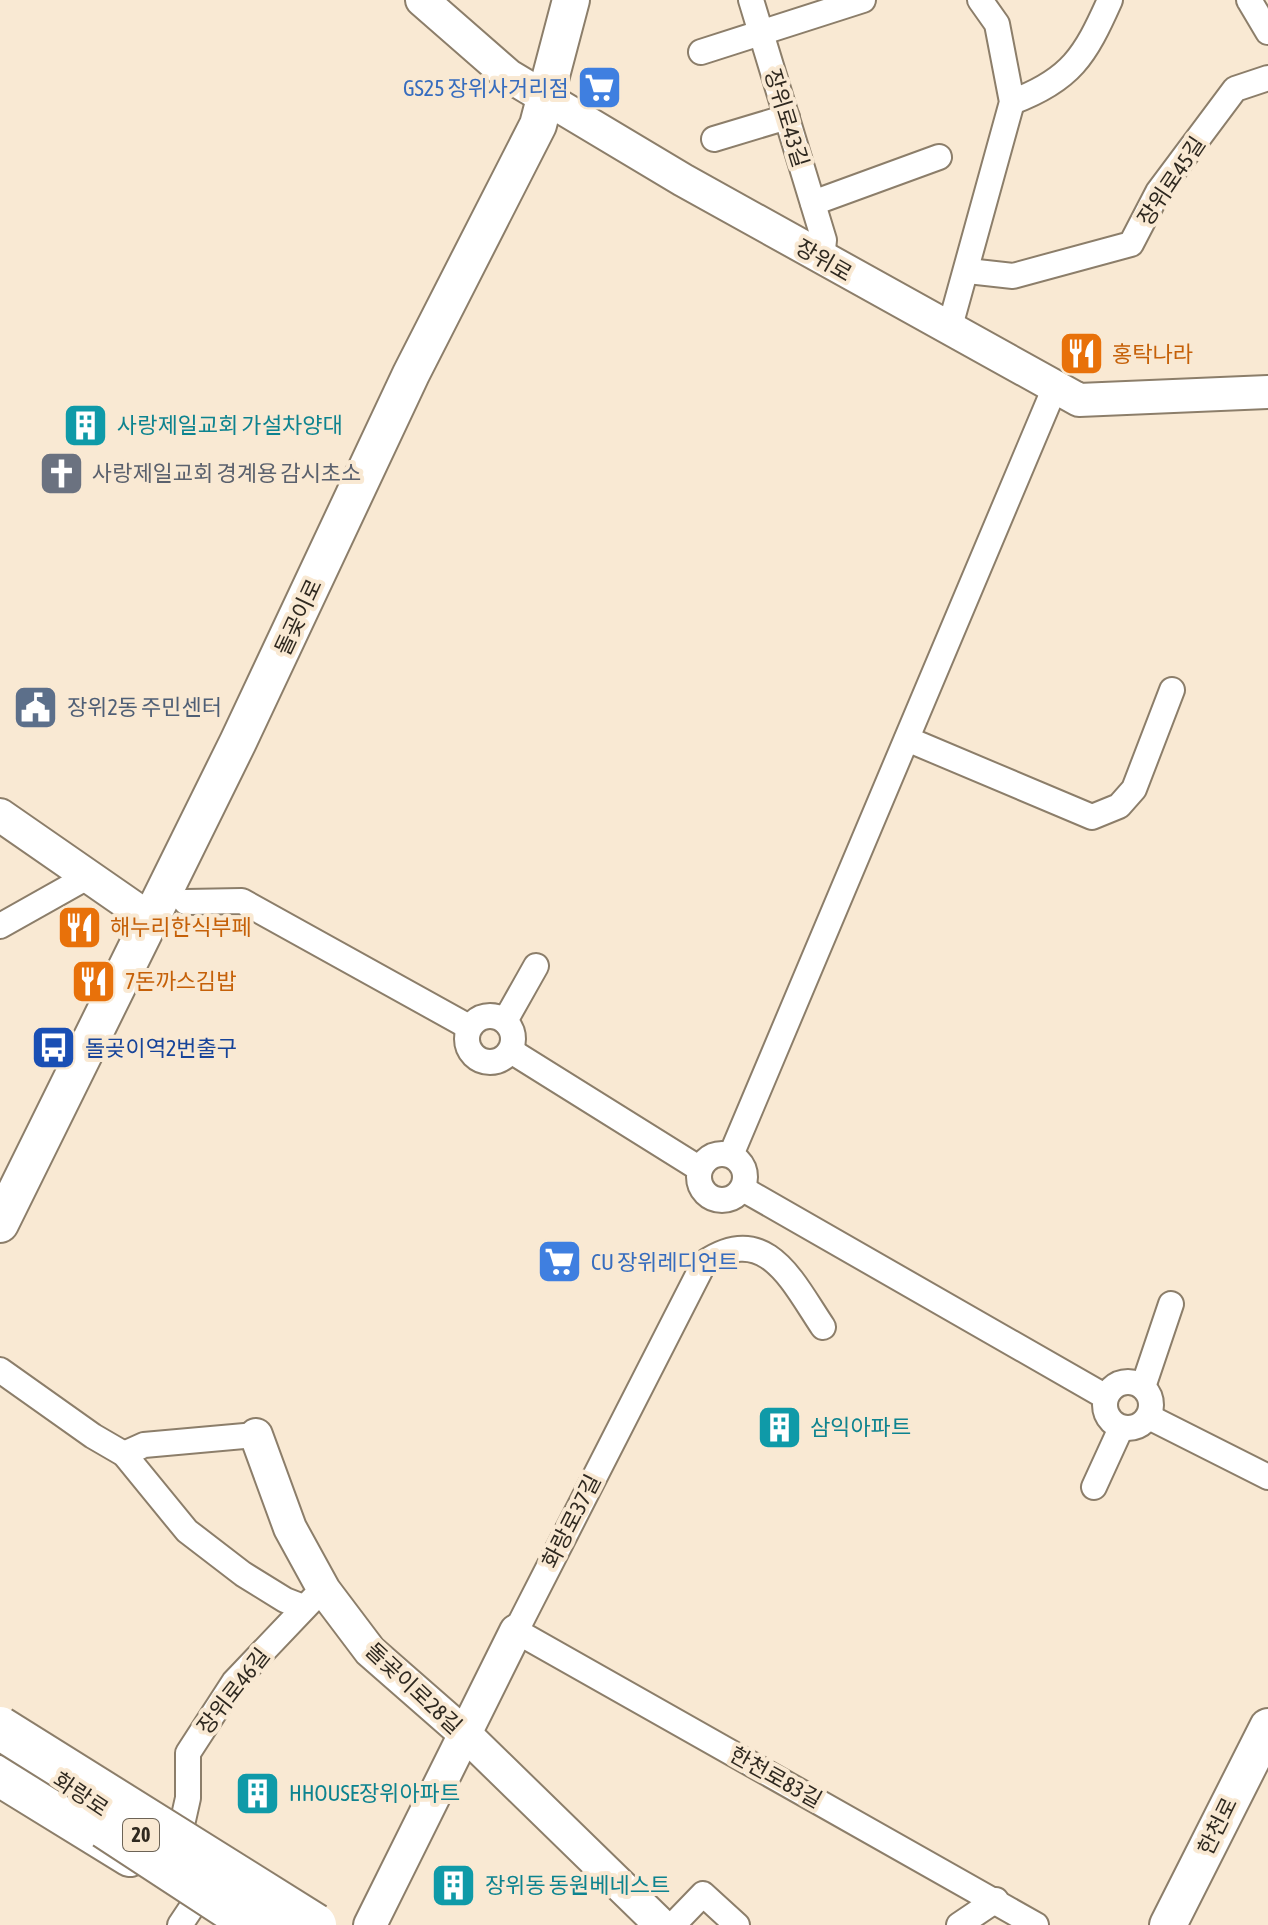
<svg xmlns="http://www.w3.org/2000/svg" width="1268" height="1925" font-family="'Asap Condensed','Noto Sans KR',sans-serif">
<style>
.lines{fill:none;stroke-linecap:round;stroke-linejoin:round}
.minor-casing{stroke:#8c7e6a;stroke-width:28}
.tertiary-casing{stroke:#8c7e6a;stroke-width:36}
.secondary-casing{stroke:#8c7e6a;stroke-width:40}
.primary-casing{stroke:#8c7e6a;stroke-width:44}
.minor{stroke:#fff;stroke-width:24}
.tertiary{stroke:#fff;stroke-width:32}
.secondary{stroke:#fff;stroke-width:36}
.primary{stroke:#fff;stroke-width:40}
.trunk-bridge-casing{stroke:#8c7e6a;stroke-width:46;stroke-linecap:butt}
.trunk-bridge{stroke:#fff;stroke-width:42}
.labels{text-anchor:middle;stroke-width:8;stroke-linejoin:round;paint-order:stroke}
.shield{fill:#f9e9d3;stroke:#6c6356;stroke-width:2}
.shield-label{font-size:20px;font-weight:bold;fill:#2f2920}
.shop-label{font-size:22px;fill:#366cbe;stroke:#f9e9d3;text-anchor:end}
.street-label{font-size:22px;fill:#2f2920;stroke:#f9e9d3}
.food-label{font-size:22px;fill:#c56008;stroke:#f9e9d3;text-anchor:start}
.culture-label{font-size:22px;fill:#0d838f;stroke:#f9e9d3;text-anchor:start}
.worship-label{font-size:22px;fill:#5b616d;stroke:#f9e9d3;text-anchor:start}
.service-label{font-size:22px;fill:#4e5e75;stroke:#f9e9d3;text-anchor:start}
.transit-label{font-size:22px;fill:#164399;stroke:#f9e9d3;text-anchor:start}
</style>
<rect width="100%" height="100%" fill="#f9e9d3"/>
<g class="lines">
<defs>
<g id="minor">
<path d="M 751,0 L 824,240 L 822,259"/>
<path d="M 1249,0 L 1268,32"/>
<path d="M 701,52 L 863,0"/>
<path d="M 1012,102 C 1071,80 1085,56 1110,0"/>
<path d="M 714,139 L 787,117"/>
<path d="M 813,203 L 939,157"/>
<path d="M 968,271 L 1013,276 L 1131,244 L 1158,192 L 1235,89 L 1268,78"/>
<path d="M 949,330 L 1012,102 L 997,24 L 980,0"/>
<path d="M 907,739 L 1092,817 L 1119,806 L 1134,789 L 1172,690"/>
<path d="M 186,902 L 242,901 L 469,1027"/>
<path d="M 0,926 L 89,876"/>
<circle cx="490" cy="1039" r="23"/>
<path d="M 505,1021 L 536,966"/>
<path d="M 511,1051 L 700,1169"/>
<circle cx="722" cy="1177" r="23"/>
<path d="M 731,1155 L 1055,387"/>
<path d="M 743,1189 L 1106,1397"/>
<path d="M 823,1327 C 792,1281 766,1221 704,1263 L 516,1631 L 1036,1925"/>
<path d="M 0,1370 L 93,1436 L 124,1454 L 187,1531 L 243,1574 L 285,1600 L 303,1607"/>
<circle cx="1128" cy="1405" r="23"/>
<path d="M 1143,1387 L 1171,1304"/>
<path d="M 1149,1417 L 1268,1477"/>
<path d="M 124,1454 L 144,1445 L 256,1435"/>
<path d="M 1094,1487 L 1121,1428"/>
<path d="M 177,1847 L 188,1798 L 188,1753 L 234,1682 L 313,1599"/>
<path d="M 180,1925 L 198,1898"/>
<path d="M 673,1925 L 703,1894 L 737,1925"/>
<path d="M 959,1925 L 996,1900"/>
</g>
<g id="tertiary">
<path d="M 422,0 L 509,76 L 683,180 L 1079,400 L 1268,392"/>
<path d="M 0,815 L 150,919"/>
<path d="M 256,1435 L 290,1528 L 324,1590 L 370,1651 L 466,1735 L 661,1925"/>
<path d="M 370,1925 L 516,1631"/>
</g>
<g id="secondary">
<path d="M 0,1224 L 238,742 L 411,374 L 538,125 L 571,0"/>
<path d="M 1168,1925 L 1268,1727"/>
</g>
<path id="primary" d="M 0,1776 L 130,1856"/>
</defs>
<use href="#minor" class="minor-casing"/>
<use href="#tertiary" class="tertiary-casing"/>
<use href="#secondary" class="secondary-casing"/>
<use href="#primary" class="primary-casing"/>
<use href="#minor" class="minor"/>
<use href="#tertiary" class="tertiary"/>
<use href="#secondary" class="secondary"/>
<use href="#primary" class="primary"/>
<defs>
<g id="trunk-bridge">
<path d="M 0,1728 L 315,1925"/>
<path d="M 105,1827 L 255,1925"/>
</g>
</defs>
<use href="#trunk-bridge" class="trunk-bridge-casing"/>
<use href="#trunk-bridge" class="trunk-bridge"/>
</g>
<defs>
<symbol id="supermarket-square" viewBox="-11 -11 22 22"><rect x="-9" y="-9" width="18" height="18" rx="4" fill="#3f7fe0" stroke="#f9e9d3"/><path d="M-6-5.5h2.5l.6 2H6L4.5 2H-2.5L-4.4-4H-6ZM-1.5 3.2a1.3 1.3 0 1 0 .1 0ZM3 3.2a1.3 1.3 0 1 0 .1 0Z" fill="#fff"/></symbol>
<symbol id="restaurant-square" viewBox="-11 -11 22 22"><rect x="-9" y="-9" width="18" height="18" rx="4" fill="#e8710a" stroke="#f9e9d3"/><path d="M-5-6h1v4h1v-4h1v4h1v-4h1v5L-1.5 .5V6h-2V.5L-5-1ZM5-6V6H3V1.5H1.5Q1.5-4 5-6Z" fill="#fff"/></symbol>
<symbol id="building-square" viewBox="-11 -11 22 22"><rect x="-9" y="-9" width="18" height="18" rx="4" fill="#0f9aa8" stroke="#f9e9d3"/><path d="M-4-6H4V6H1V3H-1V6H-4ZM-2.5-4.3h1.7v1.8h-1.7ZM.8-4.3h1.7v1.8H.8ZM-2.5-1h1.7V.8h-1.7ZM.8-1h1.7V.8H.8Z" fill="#fff"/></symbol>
<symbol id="church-square" viewBox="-11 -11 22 22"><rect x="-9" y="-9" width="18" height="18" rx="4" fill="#6b7280" stroke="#f9e9d3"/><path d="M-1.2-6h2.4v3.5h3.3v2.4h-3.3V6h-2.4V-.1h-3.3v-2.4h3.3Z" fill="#fff"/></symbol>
<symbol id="civic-square" viewBox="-11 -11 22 22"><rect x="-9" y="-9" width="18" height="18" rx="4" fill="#5c6f8a" stroke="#f9e9d3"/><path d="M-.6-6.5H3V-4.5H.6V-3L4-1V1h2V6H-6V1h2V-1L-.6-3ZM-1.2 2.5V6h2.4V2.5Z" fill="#fff"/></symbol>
<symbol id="bus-square" viewBox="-11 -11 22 22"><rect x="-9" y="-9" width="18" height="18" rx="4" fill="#1a4fb4" stroke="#f9e9d3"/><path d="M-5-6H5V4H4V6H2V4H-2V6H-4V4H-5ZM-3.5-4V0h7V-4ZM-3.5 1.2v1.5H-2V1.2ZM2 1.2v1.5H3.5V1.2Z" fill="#fff"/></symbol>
</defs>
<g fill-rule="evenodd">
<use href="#supermarket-square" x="574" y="62" width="51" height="51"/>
<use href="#restaurant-square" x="1056" y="328" width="51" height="51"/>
<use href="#building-square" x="60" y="400" width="51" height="51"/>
<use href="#church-square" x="36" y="448" width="51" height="51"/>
<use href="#civic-square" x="10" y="682" width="51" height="51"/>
<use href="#restaurant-square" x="54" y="902" width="51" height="51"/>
<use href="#restaurant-square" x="68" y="956" width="51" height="51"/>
<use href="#bus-square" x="28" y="1022" width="51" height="51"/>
<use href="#supermarket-square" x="534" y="1236" width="51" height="51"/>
<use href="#building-square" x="754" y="1402" width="51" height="51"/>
<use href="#building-square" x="232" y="1768" width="51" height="51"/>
<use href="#building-square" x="428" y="1860" width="51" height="51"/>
</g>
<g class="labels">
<rect class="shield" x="123" y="1819" width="36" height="32" rx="6"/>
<g class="shield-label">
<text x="141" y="1842">20</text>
</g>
<g class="shop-label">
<text x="569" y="96">GS25 장위사거리점</text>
<text x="591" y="1270" text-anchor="start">CU 장위레디언트</text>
</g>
<g class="street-label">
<text transform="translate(787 118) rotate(73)" y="8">장위로43길</text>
<text transform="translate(1171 181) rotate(-56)" y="8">장위로45길</text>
<text transform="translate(824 260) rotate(30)" y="8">장위로</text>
<text transform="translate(298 617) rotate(-65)" y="8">돌곶이로</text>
<text transform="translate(571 1521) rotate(-63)" y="8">화랑로37길</text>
<text transform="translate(414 1688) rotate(43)" y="8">돌곶이로28길</text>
<text transform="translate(233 1691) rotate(-52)" y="8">장위로46길</text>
<text transform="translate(776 1777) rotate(29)" y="8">한천로83길</text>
<text transform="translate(81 1794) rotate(34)" y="8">화랑로</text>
<text transform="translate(1217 1826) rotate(-64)" y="8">한천로</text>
</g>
<g class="food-label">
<text x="1112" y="362">홍탁나라</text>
<text x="110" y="935">해누리한식부페</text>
<text x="125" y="989">7돈까스김밥</text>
</g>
<g class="culture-label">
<text x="117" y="433">사랑제일교회 가설차양대</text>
<text x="810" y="1435">삼익아파트</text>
<text x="289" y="1801">HHOUSE장위아파트</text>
<text x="485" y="1893">장위동 동원베네스트</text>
</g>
<g class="worship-label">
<text x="92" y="481">사랑제일교회 경계용 감시초소</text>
</g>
<g class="service-label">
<text x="67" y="715">장위2동 주민센터</text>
</g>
<g class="transit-label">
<text x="85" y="1056">돌곶이역2번출구</text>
</g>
</g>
</svg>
